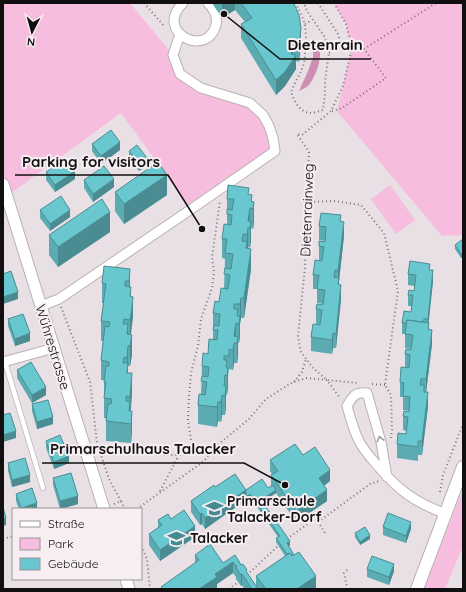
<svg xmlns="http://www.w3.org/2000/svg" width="466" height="592" font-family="Quicksand,sans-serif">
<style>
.green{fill:#f7bdde}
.water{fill:#ce8fb3}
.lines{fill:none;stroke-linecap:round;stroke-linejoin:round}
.service-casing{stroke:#b9b1b5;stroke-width:6}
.minor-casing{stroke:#b9b1b5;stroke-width:11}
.tertiary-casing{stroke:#b9b1b5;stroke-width:13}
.secondary-casing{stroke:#b9b1b5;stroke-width:14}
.path{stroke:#7b7578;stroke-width:2;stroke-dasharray:1 3;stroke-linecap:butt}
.service{stroke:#fff;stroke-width:4.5}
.minor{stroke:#fff;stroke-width:9}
.tertiary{stroke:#fff;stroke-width:11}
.secondary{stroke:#fff;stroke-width:12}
.wall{fill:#5aacb2}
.shaded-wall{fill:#4a8c91}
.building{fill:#69c8cf;stroke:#4a8c91}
.oneway{stroke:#a09f9f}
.labels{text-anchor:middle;stroke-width:4;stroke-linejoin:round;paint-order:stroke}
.street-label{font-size:14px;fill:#120f10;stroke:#f6eef2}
.poi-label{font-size:14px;font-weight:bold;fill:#120f10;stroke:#f6eef2;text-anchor:start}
.leader{fill:none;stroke:#120f10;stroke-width:1.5}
.callout-dot{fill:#120f10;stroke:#f6eef2;stroke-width:1.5}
.callout-label{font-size:15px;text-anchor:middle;font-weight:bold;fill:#120f10;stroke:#f6eef2;stroke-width:4;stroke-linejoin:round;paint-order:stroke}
</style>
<rect width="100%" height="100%" fill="#e9e0e5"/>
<g class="green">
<path d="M 3,3 L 130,3 L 173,55 L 180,74 L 229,96 L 263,115 L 275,151 L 191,209 L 121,113 L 3,199 Z"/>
<path d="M 334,3 L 463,3 L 463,235 L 442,236 L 337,111 L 352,48 L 346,24 Z"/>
<path d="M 390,185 L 415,220 L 396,234 L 371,199 Z"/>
<path d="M 461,494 L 463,494 L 463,546 L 445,589 L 424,589 Z"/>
</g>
<path class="water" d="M 313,38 C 315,39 316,40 317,42 C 325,54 316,77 308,86 C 306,88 302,89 299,91 L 308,71 L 313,57 Z"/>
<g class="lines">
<defs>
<path id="service" d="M 5,362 L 43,488"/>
<g id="minor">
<path d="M 183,3 C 153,32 207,59 216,25 C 218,16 214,9 208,3"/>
<path d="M 41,306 L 59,299 L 187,212 L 275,151 L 273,138 L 269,126 L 263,115 L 250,103 L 201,88 L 180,74 L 173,55 L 180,34"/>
<path d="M 3,362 L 54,348"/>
<path d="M 387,477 L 381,442 L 367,393 C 355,392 353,396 347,406 C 350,417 353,428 358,439 C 362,448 369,456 376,464 C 398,490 414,502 446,514"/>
</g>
<g id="tertiary">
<path d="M 3,184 L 104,509"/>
<path d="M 126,579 L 129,589"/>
</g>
<path id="secondary" d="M 417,589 L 463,467"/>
</defs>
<use href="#service" class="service-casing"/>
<use href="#minor" class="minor-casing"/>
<use href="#tertiary" class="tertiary-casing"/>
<use href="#secondary" class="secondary-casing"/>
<g class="path">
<path d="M 144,3 L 165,27"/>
<path d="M 295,3 C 306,21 307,30 305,51 C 305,55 305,59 304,63 C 301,73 295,82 291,92 C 294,100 299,112 310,113 C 314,113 319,111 323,110 L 325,94 L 325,81 L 329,53 L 328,47 L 324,36 L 307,11 L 304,3"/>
<path d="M 318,3 L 338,34 L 340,41 L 336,49 L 329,53"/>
<path d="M 334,3 L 346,24 L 352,48 L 343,86 L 331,111 L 302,135 L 297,134 L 309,152 L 308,178 L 306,202 L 305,267 L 298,336 L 301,352 L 313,368 L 327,380 L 357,383"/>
<path d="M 305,24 L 312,20"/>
<path d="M 332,111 L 342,108 L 386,78 L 364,49 L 436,3"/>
<path d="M 306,202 L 334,201 L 361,205 L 384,233 L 398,291 L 385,385 L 391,395 L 392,430 L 391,438"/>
<path d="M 61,307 L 90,382 L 97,443 L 109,479 L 121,501"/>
<path d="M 294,382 L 302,372 L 306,359"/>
<path d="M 372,384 L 385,385"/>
<path d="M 100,450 L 120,449 L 152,455 L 179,455 L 193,454 L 188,420 L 189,397 L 191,373 L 198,346 L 201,319 L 212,288 L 214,272 L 212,257 L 220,201"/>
<path d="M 160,491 L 179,455"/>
<path d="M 440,492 L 443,475 L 463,424"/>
<path d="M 114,504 L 121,501 L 125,509"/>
<path d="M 137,509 L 204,461 L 214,448 L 249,419 L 266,399 L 293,382 L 307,378 L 327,380 L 340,398"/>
<path d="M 318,522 L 370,484 L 379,481"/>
<path d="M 3,539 L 13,536"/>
<path d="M 287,539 L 316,518 L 325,533"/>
<path d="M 141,546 L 147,559 L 150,589"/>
<path d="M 247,575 L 278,546"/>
<path d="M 229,589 L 238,582"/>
<path d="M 346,589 L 347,587 L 344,573 L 349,568"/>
</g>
<use href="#service" class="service"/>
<use href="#minor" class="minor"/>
<use href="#tertiary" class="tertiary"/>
<use href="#secondary" class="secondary"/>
</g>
<g class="wall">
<path d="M 212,3 L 294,3 L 301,43 L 299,62 L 296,61 L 296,69 L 285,86 L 276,95 L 241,38 L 241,24 L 245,22 L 235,10 L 222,18 Z"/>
<path d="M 92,144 L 120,150 L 101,164 L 92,151 Z"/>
<path d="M 129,151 L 147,165 L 139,171 L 129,158 Z"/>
<path d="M 46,172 L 75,179 L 55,192 L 46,180 Z"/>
<path d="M 84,180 L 114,187 L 93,202 L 84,188 Z"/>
<path d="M 115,192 L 167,195 L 124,224 L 115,211 Z"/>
<path d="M 249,195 L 252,202 L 254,202 L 254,222 L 253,229 L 251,228 L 251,241 L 250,248 L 248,247 L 247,248 L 251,269 L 244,318 L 241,318 L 240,324 L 240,336 L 239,343 L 238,343 L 238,356 L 237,363 L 234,363 L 233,370 L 229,369 L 228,376 L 228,387 L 227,395 L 226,395 L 226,406 L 225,415 L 222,415 L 221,422 L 218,421 L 217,427 L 198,424 L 198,405 L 201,394 L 202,366 L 208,354 L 213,340 L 213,313 L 219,302 L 224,289 L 225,259 L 222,258 L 222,239 L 227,224 L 227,199 Z"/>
<path d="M 40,210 L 70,217 L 50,231 L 40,218 Z"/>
<path d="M 341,221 L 344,236 L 339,281 L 341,299 L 336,348 L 333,348 L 332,354 L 311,351 L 311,337 L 320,325 L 321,324 L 316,324 L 316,309 L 323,305 L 323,304 L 317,303 L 317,289 L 313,289 L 313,275 L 322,261 L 319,260 L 319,246 L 325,242 L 325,241 L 319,240 L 319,226 Z"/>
<path d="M 110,232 L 58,267 L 49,255 L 49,235 Z"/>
<path d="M 463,239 L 463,257 L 461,258 L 455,249 L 455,245 Z"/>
<path d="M 130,269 L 130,287 L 133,316 L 131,335 L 132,355 L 130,366 L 128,366 L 128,373 L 132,393 L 131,411 L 132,431 L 131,443 L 106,441 L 106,418 L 104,418 L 104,380 L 101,380 L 101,360 L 103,341 L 101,341 L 101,321 L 104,303 L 102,303 L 102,283 Z"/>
<path d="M 430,270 L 433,281 L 428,323 L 429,329 L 432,344 L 426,392 L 428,406 L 422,455 L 418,455 L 418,461 L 397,458 L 397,444 L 406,434 L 406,431 L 403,430 L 403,416 L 409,412 L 409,411 L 403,410 L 403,397 L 400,397 L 400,382 L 405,368 L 405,354 L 411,350 L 411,349 L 405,348 L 405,334 L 402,334 L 402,323 L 411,312 L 412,306 L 408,306 L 408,295 L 414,291 L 414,286 L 408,285 L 408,274 Z"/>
<path d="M 8,319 L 30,341 L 15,346 L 8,326 Z"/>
<path d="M 17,370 L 46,395 L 32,403 L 17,378 Z"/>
<path d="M 32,404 L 53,424 L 37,429 L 32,411 Z"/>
<path d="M 46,441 L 69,463 L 54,469 L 46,448 Z"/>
<path d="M 303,455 L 330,481 L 324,486 L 327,501 L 296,522 L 276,493 L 263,502 L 290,545 L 289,546 L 294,555 L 316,589 L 244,589 L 242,585 L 241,586 L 238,582 L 236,579 L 236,577 L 233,573 L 217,584 L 217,588 L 215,589 L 161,589 L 161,587 L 195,563 L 195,555 L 223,563 L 235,555 L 256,586 L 256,576 L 285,556 L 276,542 L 276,538 L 278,537 L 250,497 L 205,529 L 202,524 L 200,525 L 191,512 L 191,501 L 215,487 L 246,490 L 268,488 L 271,486 L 271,475 L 272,474 L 270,471 L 270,460 Z"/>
<path d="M 8,463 L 30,482 L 12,487 L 8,471 Z"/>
<path d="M 53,478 L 78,504 L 60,509 L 53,485 Z"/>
<path d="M 16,494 L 37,509 L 19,509 L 16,501 Z"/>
<path d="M 171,519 L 195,537 L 160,561 L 149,545 L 149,534 L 158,528 L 158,520 Z"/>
<path d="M 383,527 L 411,529 L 406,543 L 383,535 Z"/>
<path d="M 355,533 L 370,539 L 360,545 L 355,537 Z"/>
<path d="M 367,569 L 394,571 L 389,585 L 367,577 Z"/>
</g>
<g class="shaded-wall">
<path d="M 224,3 L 235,3 L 235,10 L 222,18 L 222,4 Z"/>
<path d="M 301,28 L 301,43 L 299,62 L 299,48 Z"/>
<path d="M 293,47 L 293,60 L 296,55 L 296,69 L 285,86 L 276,95 L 276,80 L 291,54 Z"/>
<path d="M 120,142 L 120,150 L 101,164 L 101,156 Z"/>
<path d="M 147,158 L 147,165 L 139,171 L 139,164 Z"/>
<path d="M 75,171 L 75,179 L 55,192 L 55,185 Z"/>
<path d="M 167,175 L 167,195 L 124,224 L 124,204 Z"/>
<path d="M 114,179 L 114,187 L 93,202 L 93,194 Z"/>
<path d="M 254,202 L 254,222 L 253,229 L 253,209 Z"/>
<path d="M 250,208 L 250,228 L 248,221 Z"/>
<path d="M 70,210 L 70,217 L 50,231 L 50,224 Z"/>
<path d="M 110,212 L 110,232 L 58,267 L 58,247 Z"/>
<path d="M 251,221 L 251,241 L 250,248 L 250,228 Z"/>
<path d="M 344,222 L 344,236 L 339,281 L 339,292 L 338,298 L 338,271 Z"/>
<path d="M 248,228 L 248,247 L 247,252 L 246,248 Z"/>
<path d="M 251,249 L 251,269 L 244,318 L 244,298 Z"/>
<path d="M 463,253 L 463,257 L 461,258 L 461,254 Z"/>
<path d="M 130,269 L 130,288 L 129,301 L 129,281 Z"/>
<path d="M 433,270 L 433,281 L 428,330 L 428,319 Z"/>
<path d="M 341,285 L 341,299 L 336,348 L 336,334 Z"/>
<path d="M 18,292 L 18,299 L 3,304 L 3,297 Z"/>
<path d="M 133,297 L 133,316 L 130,340 L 130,320 Z"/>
<path d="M 241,298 L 241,318 L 240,324 L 240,304 Z"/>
<path d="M 240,316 L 240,336 L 239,343 L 239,324 Z"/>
<path d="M 236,323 L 236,343 L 234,336 Z"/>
<path d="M 128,324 L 128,383 L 127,393 L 127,334 Z"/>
<path d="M 432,330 L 432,344 L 426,393 L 426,379 Z"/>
<path d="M 30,333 L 30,341 L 15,346 L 15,339 Z"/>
<path d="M 333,333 L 333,348 L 332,354 L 332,340 Z"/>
<path d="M 132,335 L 132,355 L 130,366 L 130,346 Z"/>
<path d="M 238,337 L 238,356 L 237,363 L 237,343 Z"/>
<path d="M 234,343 L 234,363 L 233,370 L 233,350 Z"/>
<path d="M 228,368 L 228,387 L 227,395 L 227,376 Z"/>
<path d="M 132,373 L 132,393 L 130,413 L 129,411 Z"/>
<path d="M 226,386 L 226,406 L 225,415 L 225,396 Z"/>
<path d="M 46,387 L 46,395 L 32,403 L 32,395 Z"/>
<path d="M 428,392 L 428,406 L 422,455 L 422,441 Z"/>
<path d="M 222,395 L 222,415 L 221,422 L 221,402 Z"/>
<path d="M 218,402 L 218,421 L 217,427 L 217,407 Z"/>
<path d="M 132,411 L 132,431 L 131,443 L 131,424 Z"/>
<path d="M 53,417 L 53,424 L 37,429 L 37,422 Z"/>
<path d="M 16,431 L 16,438 L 3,442 L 3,435 Z"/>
<path d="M 69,456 L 69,463 L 54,469 L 54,462 Z"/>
<path d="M 330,470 L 330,481 L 319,489 L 319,478 Z"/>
<path d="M 30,475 L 30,482 L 12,487 L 12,480 Z"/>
<path d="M 246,490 L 250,494 L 250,497 L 205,529 L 205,518 Z"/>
<path d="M 276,490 L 276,493 L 261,503 L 261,500 Z"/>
<path d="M 327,490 L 327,501 L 296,522 L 296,511 Z"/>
<path d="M 78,496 L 78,504 L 60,509 L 60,501 Z"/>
<path d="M 37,503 L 37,509 L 21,509 L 21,508 Z"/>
<path d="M 202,513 L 202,524 L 200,525 L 200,514 Z"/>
<path d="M 6,518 L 6,525 L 3,526 L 3,519 Z"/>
<path d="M 411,522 L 411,529 L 406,543 L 406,536 Z"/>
<path d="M 195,526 L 195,537 L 160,561 L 160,550 Z"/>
<path d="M 370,535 L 370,539 L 360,545 L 360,542 Z"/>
<path d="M 290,541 L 290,545 L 287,547 L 287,543 Z"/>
<path d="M 233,562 L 233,573 L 217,584 L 217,588 L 215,589 L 199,589 L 215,574 Z"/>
<path d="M 394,564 L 394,571 L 389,585 L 389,577 Z"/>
<path d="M 242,574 L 242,585 L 241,586 L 241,575 Z"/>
<path d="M 316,576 L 316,589 L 297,589 Z"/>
</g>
<g class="building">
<path d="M 241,3 L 294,3 L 294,4 L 299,15 L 301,28 L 299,48 L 293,47 L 291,54 L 296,55 L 285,72 L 276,80 L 241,24 L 252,18 Z"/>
<path d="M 111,130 L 120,142 L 101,156 L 92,144 Z"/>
<path d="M 137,145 L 147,158 L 139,164 L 129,151 Z"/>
<path d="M 66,158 L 75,171 L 55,185 L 46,172 Z"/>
<path d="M 158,162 L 167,175 L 124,204 L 115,192 Z"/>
<path d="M 104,166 L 114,179 L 93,194 L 84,180 Z"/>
<path d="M 228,185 L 249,188 L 248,194 L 252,195 L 251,201 L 254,202 L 253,209 L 250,208 L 248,221 L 251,221 L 250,228 L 248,228 L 247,235 L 243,234 L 242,241 L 247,242 L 246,248 L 251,249 L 244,298 L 241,298 L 240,304 L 234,304 L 234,309 L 238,309 L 237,316 L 240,316 L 239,324 L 236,323 L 234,336 L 238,337 L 237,343 L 234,343 L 233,350 L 229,349 L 229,356 L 224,356 L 224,360 L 227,360 L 226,367 L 228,368 L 227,376 L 225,375 L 224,386 L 226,386 L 225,396 L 222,395 L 221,402 L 218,402 L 217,407 L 198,405 L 199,394 L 205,395 L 207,382 L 201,381 L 202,376 L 208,377 L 209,367 L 202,366 L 203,353 L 208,354 L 209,339 L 217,340 L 218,330 L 213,330 L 214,325 L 219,326 L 220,314 L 213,313 L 215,301 L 219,302 L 221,288 L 228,289 L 230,275 L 224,274 L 225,268 L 231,269 L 233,254 L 225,253 L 227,239 L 222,239 L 224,224 L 231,225 L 232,215 L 227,214 L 227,209 L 232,210 L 234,199 L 227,199 Z"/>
<path d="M 61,196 L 70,210 L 50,224 L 40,210 Z"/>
<path d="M 102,199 L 110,212 L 58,247 L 49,235 Z"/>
<path d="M 321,213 L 341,215 L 340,221 L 344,222 L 338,271 L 335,270 L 334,277 L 339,278 L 338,284 L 341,285 L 336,334 L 333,333 L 332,340 L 311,337 L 313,324 L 320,325 L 322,310 L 316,309 L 317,304 L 323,305 L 325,290 L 317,289 L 319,275 L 313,275 L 315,260 L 322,261 L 324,247 L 319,246 L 319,241 L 325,242 L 326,227 L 319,226 Z"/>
<path d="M 463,239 L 463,253 L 461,254 L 455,245 Z"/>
<path d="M 410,261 L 430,264 L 429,270 L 433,270 L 428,319 L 424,319 L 423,322 L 407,320 L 407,323 L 402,323 L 404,311 L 411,312 L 413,295 L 408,295 L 409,290 L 414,291 L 416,275 L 408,274 Z"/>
<path d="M 104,266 L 130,269 L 129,281 L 125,281 L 125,286 L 131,287 L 130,296 L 133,297 L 132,307 L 130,320 L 124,319 L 123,324 L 128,324 L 127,334 L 132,335 L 130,346 L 128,346 L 127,358 L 124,357 L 123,363 L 128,363 L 127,373 L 132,373 L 130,397 L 126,396 L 126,401 L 130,402 L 129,411 L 132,411 L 131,424 L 106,421 L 108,404 L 111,404 L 112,399 L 104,398 L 106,382 L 104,382 L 106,366 L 109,366 L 109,362 L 101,360 L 105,326 L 109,327 L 110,322 L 101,321 L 106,284 L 102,283 Z"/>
<path d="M 11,271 L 18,292 L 3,297 L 3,274 Z"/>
<path d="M 23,314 L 30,333 L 15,339 L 8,319 Z"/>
<path d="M 407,320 L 429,323 L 428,329 L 432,330 L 426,379 L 421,379 L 420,385 L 424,385 L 424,392 L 428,392 L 422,441 L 418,441 L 418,447 L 397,444 L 398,433 L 406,434 L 408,417 L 403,416 L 404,411 L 409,412 L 410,397 L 403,396 L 404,383 L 400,382 L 401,367 L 409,368 L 410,355 L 405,354 L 406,349 L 411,350 L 413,335 L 405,334 Z"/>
<path d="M 31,362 L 46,387 L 32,395 L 17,370 Z"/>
<path d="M 48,400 L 53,417 L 37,422 L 32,404 Z"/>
<path d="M 10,413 L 16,431 L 3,435 L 3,415 Z"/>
<path d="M 60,435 L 69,456 L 54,462 L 46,441 Z"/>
<path d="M 295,444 L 303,455 L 315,447 L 330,470 L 319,478 L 327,490 L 296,511 L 271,475 L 278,471 L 270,460 Z"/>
<path d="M 25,458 L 30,475 L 12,480 L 8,463 Z"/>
<path d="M 71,473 L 78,496 L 60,501 L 53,478 Z"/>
<path d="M 235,474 L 246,490 L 205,518 L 202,513 L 200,514 L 191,501 L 214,485 L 215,487 Z"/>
<path d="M 262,479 L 268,488 L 273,485 L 276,490 L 261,500 L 290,541 L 287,543 L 294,555 L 292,556 L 290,553 L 287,554 L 276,538 L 280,536 L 250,494 L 246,497 L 246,490 Z"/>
<path d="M 32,488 L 37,503 L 21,508 L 16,494 Z"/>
<path d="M 3,507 L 6,518 L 3,519 Z"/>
<path d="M 184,510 L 195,526 L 160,550 L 149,534 L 162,525 L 158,520 L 168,514 L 171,519 Z"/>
<path d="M 388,513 L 411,522 L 406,536 L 383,527 Z"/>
<path d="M 365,527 L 370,535 L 360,542 L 355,533 Z"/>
<path d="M 210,544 L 223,563 L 235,555 L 241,565 L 243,564 L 247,570 L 246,571 L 258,589 L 252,589 L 242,574 L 241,575 L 238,571 L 236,568 L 237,567 L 233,562 L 215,574 L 217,577 L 199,589 L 163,589 L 161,587 L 199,560 L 195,555 Z"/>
<path d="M 299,552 L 316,576 L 297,589 L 266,589 L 256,576 L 290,553 L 292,556 Z"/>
<path d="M 372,556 L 394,564 L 389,577 L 367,569 Z"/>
</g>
<defs><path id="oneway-chevron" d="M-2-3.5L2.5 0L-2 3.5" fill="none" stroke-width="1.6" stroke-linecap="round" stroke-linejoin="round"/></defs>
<use class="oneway" href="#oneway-chevron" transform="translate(380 439) rotate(-104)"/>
<defs>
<symbol id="school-bare" viewBox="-9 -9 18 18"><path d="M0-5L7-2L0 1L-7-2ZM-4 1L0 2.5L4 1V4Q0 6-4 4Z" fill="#448c91" stroke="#f6eef2" stroke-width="2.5" paint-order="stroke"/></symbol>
</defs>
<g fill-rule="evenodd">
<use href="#school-bare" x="202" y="496" width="25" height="25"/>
<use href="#school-bare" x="164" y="526" width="25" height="25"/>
</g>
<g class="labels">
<g class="street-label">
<text transform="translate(307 210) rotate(-88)" y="5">Dietenrainweg</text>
<text transform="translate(53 347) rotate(73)" y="5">Wührestrasse</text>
</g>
<g class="poi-label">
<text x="227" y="506">Primarschule<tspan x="227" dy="16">Talacker-Dorf</tspan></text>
<text x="190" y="543">Talacker</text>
</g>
</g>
<path class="leader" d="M224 14L280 59H371M202 229L168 175H15M285 485L244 463H42"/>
<g class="callout-dot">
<circle cx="224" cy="14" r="4"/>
<circle cx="202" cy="229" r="4"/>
<circle cx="285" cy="485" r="4"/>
</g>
<g class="callout-label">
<text x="325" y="50">Dietenrain</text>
<text x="91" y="167">Parking for visitors</text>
<text x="143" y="454">Primarschulhaus Talacker</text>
</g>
<rect width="466" height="592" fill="none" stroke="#120f10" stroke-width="8"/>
<rect x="12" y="508" width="130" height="72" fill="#f6eef2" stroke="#9b9598"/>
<rect x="20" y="521" width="20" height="6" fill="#ffffff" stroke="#9b9598"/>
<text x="48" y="528" font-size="12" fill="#120f10">Straße</text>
<rect x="20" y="538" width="20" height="12" fill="#f7bdde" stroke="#9b9598"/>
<text x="48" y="548" font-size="12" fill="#120f10">Park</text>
<rect x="20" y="558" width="20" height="12" fill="#69c8cf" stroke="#9b9598"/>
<text x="48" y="568" font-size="12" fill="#120f10">Gebäude</text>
<g transform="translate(32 32) rotate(186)" stroke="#f6eef2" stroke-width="3" paint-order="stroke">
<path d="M0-3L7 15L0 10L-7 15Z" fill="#120f10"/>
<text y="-6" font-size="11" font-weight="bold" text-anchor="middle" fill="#120f10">N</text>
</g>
</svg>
